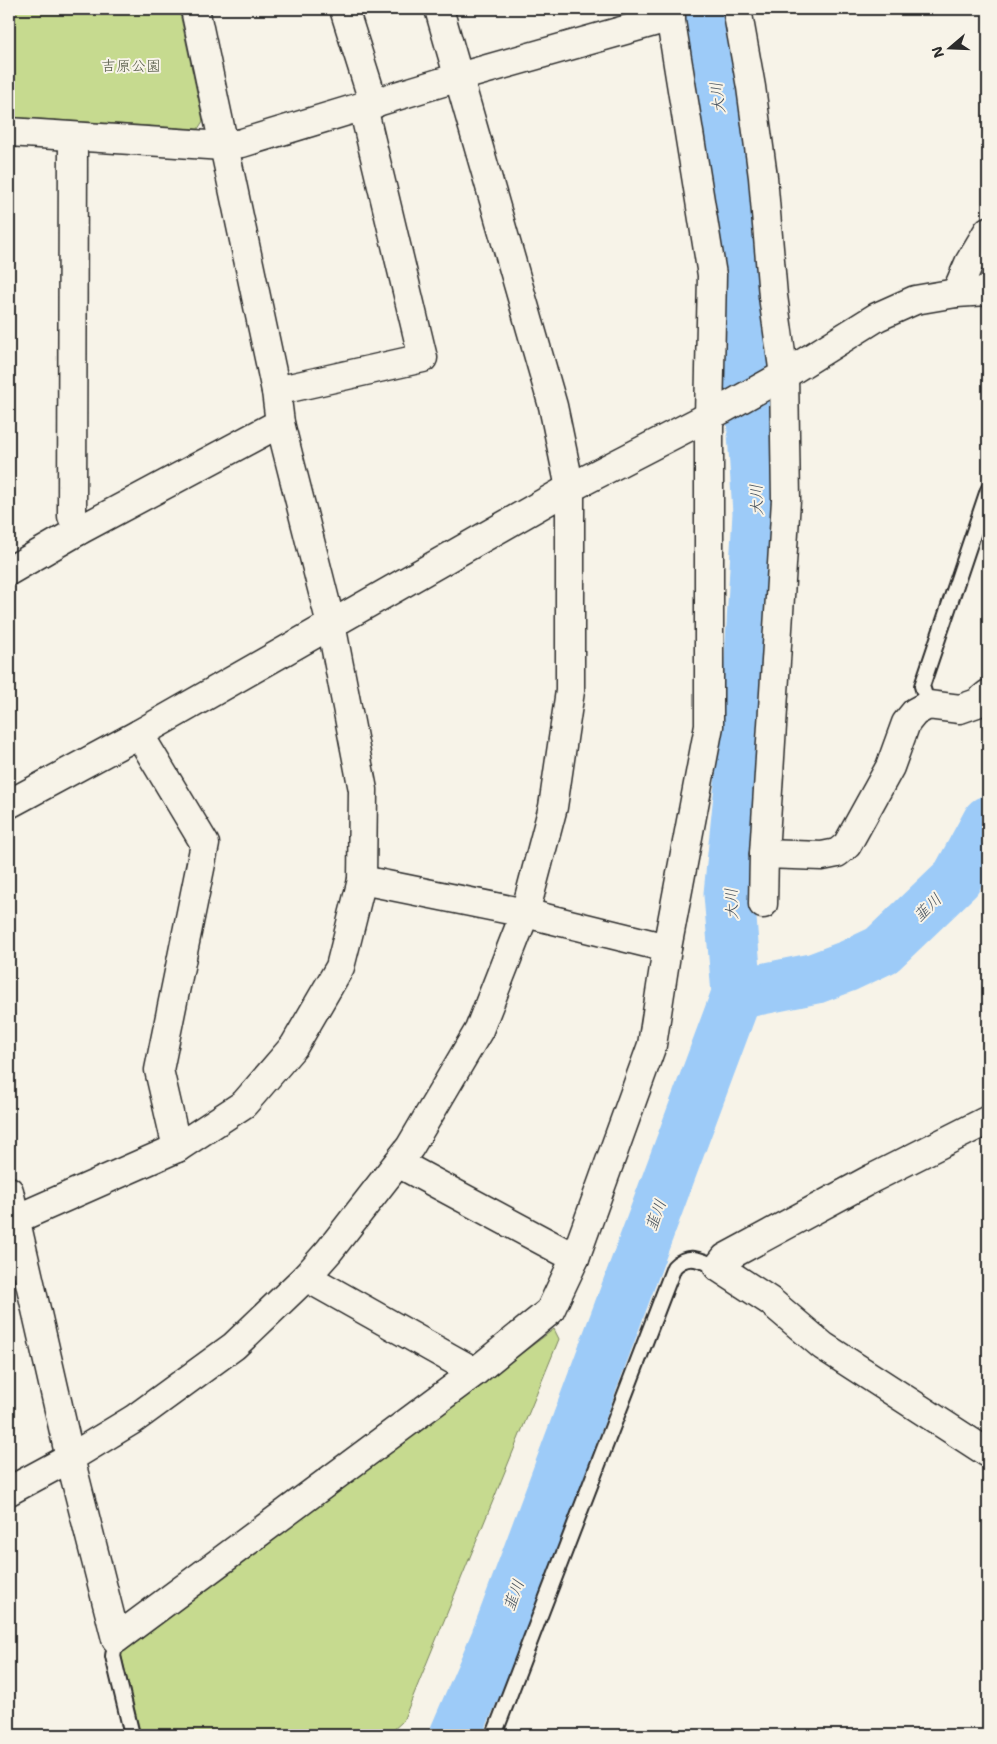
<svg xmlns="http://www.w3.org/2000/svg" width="997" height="1744" font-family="'Shantell Sans','Klee One',sans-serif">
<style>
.green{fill:#c6da8f;stroke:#78825d}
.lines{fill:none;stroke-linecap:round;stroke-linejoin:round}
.river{stroke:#9dcbf8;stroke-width:51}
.lane-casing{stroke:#2b2b2b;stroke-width:18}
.street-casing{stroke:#2b2b2b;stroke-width:31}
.secondary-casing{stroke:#2b2b2b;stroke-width:31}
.lane{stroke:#f7f3e8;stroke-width:14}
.street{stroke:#f7f3e8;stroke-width:28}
.secondary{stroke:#f7f3e8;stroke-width:28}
.labels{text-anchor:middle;stroke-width:4;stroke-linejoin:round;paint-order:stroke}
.park-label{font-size:15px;fill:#525744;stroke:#f7f3e8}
.water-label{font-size:16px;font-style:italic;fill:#48535e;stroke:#f7f3e8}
</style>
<rect width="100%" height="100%" fill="#f7f3e8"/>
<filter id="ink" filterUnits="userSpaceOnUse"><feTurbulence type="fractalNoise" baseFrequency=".02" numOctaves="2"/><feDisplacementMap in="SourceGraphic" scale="10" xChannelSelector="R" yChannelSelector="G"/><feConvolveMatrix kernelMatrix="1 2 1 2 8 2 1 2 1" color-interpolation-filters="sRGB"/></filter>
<g filter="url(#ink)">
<g class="green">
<path d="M 9,9 L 179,9 L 203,121 L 198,129 L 9,117 Z"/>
<path d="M 554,1329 L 559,1339 L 403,1721 L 388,1735 L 141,1735 L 121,1654 Z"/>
</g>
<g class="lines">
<g class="river">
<path d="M 737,994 L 816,978 L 848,966 L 882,950 L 957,878 L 988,821"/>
<path d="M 455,1735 L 496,1640 L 737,994 L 729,894 L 747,716 L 758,513 L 749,369 L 734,269 L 710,35 L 703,9"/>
</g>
<defs>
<g id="lane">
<path d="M 928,705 L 922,686 L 988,490"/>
<path d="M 116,1639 L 113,1656 L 132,1735"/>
<path d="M 494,1735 L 674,1267 C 689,1252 701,1261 718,1267"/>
</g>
<g id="street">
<path d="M 344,9 L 374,104"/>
<path d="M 737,9 L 751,87 L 763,177 L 773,296 L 784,375 L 786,500 L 764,854 L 763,904"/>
<path d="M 459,77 L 671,17"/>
<path d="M 73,137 L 72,516 L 78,531"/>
<path d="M 956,293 L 969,263 L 988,231"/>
<path d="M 276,391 L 423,358 L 363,107"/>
<path d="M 9,571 L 78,531 L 280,423"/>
<path d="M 139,734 L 205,844 L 159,1070 L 177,1148"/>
<path d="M 9,804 L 139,734 L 570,488 L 723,409 L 784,375 L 877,317 L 915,300 L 956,293 L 988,291"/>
<path d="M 764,854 L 822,856 L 837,853 L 847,845 L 890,767 L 906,723 L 915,712 L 928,705 L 960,709 L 977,703 L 988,694"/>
<path d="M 362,880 L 525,913 L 667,948"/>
<path d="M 988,1120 L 873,1178 L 725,1258 L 718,1267 L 770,1301 L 823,1346 L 988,1453"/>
<path d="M 398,1163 L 575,1258"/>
<path d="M 9,1191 L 70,1458 L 116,1639 L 475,1372 L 550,1311 L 575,1258 L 652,1045 L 667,948 L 709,726 L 709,417 L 712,275 L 669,9"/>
<path d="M 16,1219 L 177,1148 L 244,1104 L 294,1046 L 340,967 L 362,880 L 363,790 L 331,624 L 280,423 L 276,391 L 195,9"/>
<path d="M 306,1277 L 475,1372"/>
</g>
<g id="secondary">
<path d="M 9,132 L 223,146 L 242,143 L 459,77"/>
<path d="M 9,1491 L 70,1458 L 134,1419 L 234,1346 L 306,1277 L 329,1251 L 410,1147 L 479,1030 L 525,913 L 553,807 L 570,691 L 570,488 L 553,406 L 439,9"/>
</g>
</defs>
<use href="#lane" class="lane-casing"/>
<use href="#street" class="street-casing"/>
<use href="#secondary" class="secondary-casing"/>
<use href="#lane" class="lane"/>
<use href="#street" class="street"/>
<use href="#secondary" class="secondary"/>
</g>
</g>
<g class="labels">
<g class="park-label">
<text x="131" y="71">吉原公園</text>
</g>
<g class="water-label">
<text transform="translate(717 98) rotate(-96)" y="6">大川</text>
<text transform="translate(756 500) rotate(-92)" y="6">大川</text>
<text transform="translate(731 904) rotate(-92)" y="6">大川</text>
<text transform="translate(927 907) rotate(-44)" y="6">韮川</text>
<text transform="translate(655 1215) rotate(-70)" y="6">韮川</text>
<text transform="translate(513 1595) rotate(-70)" y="6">韮川</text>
</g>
</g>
<rect width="997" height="1744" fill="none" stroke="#f7f3e8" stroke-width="30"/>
<rect x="15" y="15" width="967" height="1714" fill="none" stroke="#2b2b2b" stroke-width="2" filter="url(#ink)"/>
<g transform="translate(950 48) rotate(251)" stroke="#f7f3e8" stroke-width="4" paint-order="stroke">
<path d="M0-4L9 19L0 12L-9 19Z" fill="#2b2b2b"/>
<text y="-8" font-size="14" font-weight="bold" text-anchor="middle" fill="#2b2b2b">N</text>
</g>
</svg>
